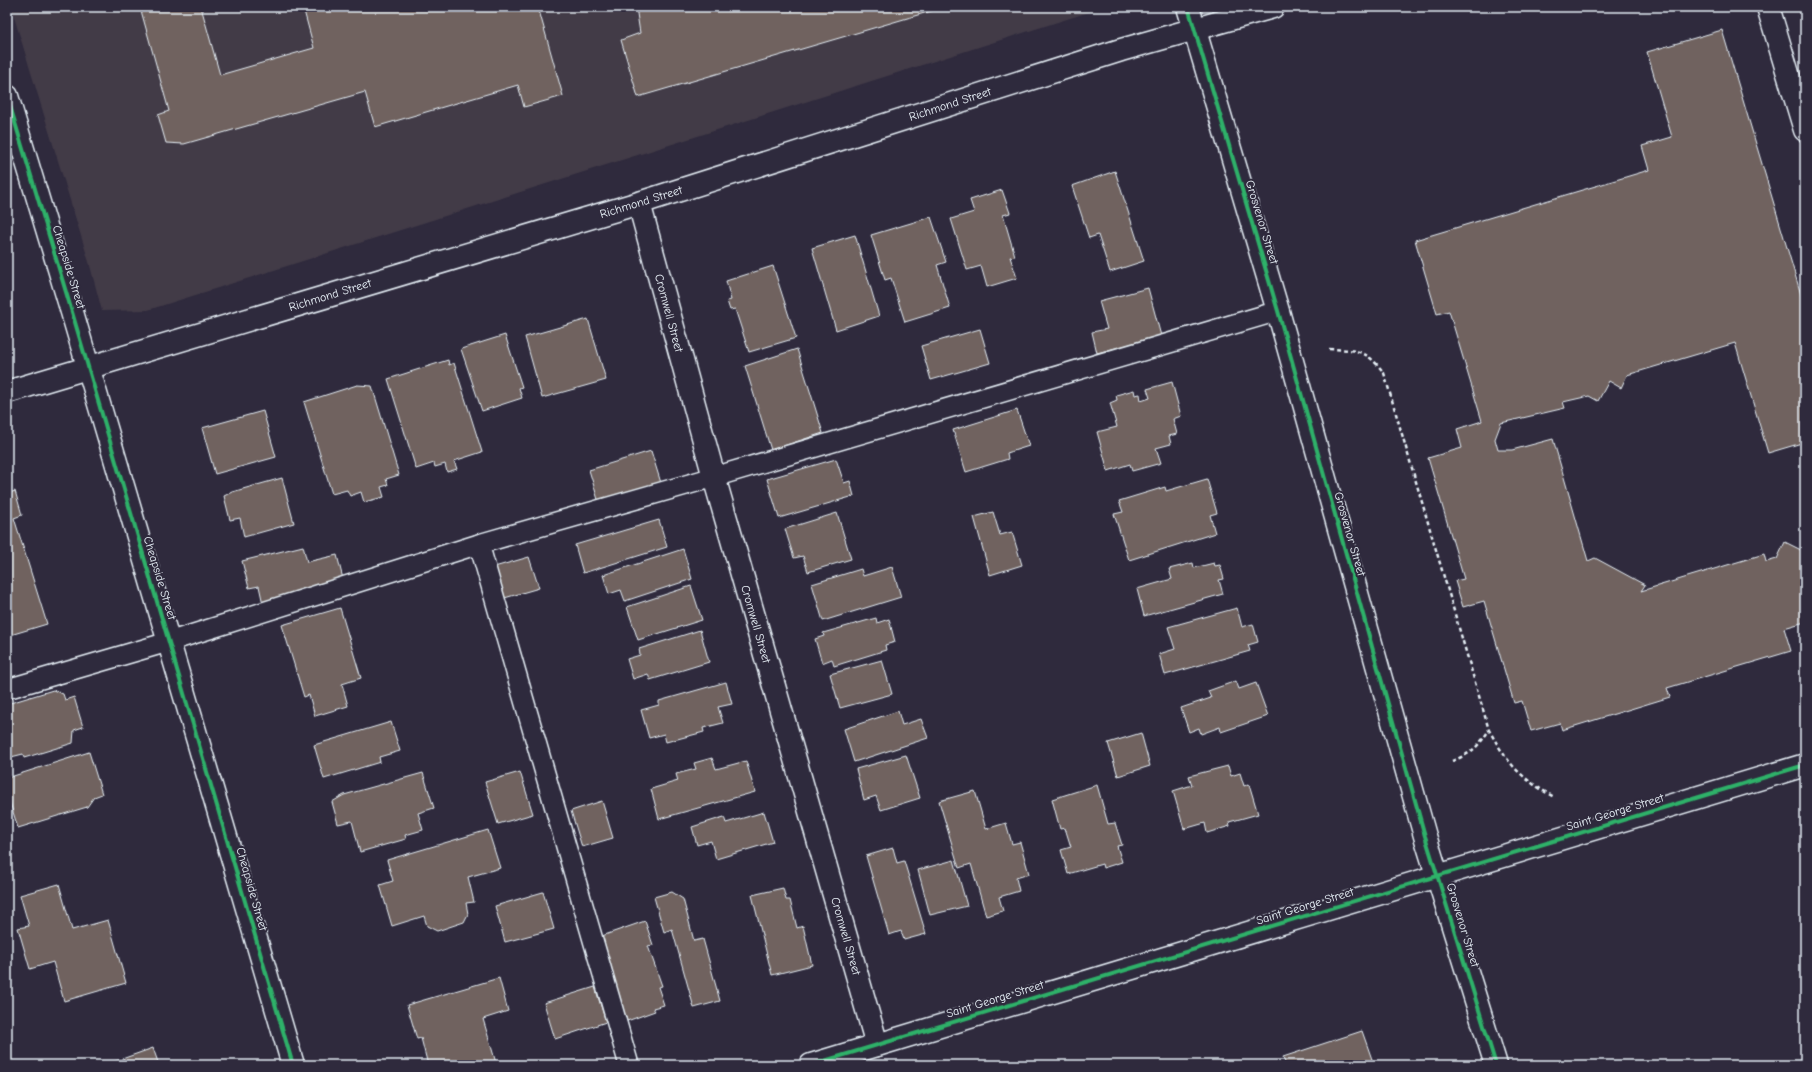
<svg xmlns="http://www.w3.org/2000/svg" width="1812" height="1072" font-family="'Comic Neue',sans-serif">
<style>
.built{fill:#423b47}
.building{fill:#6f625e;stroke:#e8f1f8}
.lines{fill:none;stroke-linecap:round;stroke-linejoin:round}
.lane-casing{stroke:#e8f1f8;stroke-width:22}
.street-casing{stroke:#e8f1f8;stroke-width:25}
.secondary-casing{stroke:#e8f1f8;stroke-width:25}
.path{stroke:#e8f1f8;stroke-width:2.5;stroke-dasharray:4 3;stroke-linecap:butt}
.lane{stroke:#2f2a3d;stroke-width:19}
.street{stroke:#2f2a3d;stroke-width:22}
.secondary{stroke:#2f2a3d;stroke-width:22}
.cycleway-casing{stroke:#2f2a3d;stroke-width:6}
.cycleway{stroke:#2db169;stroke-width:4}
.labels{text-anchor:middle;stroke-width:4;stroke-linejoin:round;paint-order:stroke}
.street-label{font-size:12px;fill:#e8f1f8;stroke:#2f2a3d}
</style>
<rect width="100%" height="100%" fill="#2f2a3d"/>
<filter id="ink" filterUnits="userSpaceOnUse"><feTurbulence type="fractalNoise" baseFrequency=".025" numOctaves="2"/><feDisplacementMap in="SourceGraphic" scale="8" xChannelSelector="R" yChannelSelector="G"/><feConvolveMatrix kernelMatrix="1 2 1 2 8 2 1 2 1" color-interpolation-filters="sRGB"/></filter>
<g filter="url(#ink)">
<path class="built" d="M 11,7 L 1105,7 L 148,310 L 102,311 L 89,262 Z"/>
<g class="building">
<path d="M 140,7 L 201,7 L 220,75 L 314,48 L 303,7 L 538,7 L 563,96 L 524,107 L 518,85 L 375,127 L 365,92 L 184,144 L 166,143 L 158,115 L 169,111 Z"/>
<path d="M 636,7 L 945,7 L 638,97 L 621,40 L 640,33 Z"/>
<path d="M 1722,30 L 1805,308 L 1805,442 L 1768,453 L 1735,343 L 1627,375 L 1621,388 L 1609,381 L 1598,401 L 1589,396 L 1563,402 L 1565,408 L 1501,423 L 1495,439 L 1498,450 L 1512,450 L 1553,439 L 1588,561 L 1595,558 L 1645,585 L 1641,591 L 1764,554 L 1766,562 L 1777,559 L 1785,542 L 1805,552 L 1805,622 L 1784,628 L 1791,651 L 1667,688 L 1670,697 L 1562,730 L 1560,723 L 1531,731 L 1522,701 L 1514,703 L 1484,601 L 1463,607 L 1455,581 L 1464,579 L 1428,458 L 1462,448 L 1457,429 L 1482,421 L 1449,311 L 1437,314 L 1415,240 L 1649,170 L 1642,146 L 1672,137 L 1647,52 Z"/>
<path d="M 1115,171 L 1144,261 L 1110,272 L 1098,235 L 1089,238 L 1072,186 Z"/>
<path d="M 1002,190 L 1010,213 L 1003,215 L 1015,256 L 1010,257 L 1017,278 L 987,287 L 981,266 L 967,270 L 951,219 L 974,212 L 970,200 Z"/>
<path d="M 931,217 L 946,262 L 937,265 L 950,308 L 905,322 L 891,278 L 885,280 L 871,235 Z"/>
<path d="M 855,235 L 879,316 L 836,330 L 812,248 Z"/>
<path d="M 773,266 L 796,338 L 749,352 L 735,309 L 730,310 L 727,301 L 731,300 L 726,281 Z"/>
<path d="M 1148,288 L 1161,336 L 1097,353 L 1092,332 L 1107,329 L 1099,301 Z"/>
<path d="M 588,319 L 606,380 L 542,398 L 525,337 Z"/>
<path d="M 980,329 L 990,363 L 931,380 L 921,346 Z"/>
<path d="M 505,335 L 522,387 L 519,388 L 522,398 L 482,411 L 461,349 Z"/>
<path d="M 797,349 L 823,433 L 771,450 L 745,366 Z"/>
<path d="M 448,360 L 449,365 L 454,363 L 482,452 L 454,461 L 457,469 L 447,472 L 445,464 L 435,467 L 434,463 L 416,469 L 388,379 Z"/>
<path d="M 1172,382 L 1181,416 L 1173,419 L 1177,434 L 1169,436 L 1171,444 L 1156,448 L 1161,463 L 1132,471 L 1130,464 L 1108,471 L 1097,432 L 1117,427 L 1110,403 L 1117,400 L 1116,395 L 1134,390 L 1135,395 L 1140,394 L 1141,401 L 1150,398 L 1147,389 Z"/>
<path d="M 357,385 L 372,386 L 399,475 L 386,479 L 388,485 L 381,487 L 384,497 L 364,502 L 361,492 L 350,496 L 347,490 L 332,494 L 304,402 Z"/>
<path d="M 1017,410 L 1029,446 L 1007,453 L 1008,459 L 966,472 L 953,430 Z"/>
<path d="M 263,411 L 276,457 L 215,474 L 202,428 Z"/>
<path d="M 651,451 L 661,483 L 599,503 L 589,470 Z"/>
<path d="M 836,459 L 844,483 L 850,481 L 854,496 L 779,518 L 767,479 Z"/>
<path d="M 282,478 L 294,523 L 244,537 L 240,518 L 230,520 L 224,496 L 232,492 Z"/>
<path d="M 1207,479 L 1217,513 L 1210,515 L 1215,533 L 1129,560 L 1114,514 L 1123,512 L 1119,501 L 1165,487 L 1166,491 Z"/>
<path d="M 15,491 L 22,515 L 14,518 L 47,624 L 7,636 L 7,494 Z"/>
<path d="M 993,512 L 1000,535 L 1012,532 L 1022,565 L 990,575 L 974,517 Z"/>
<path d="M 837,513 L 851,559 L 808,572 L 803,556 L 794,558 L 785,529 Z"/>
<path d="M 659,520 L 667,547 L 583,573 L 575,545 Z"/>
<path d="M 303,546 L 307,562 L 337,555 L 344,583 L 263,604 L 259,586 L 249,588 L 242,561 Z"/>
<path d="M 683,549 L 692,579 L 625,601 L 621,590 L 609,594 L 603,575 Z"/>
<path d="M 529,557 L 539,588 L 501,599 L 491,568 Z"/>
<path d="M 1193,563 L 1194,568 L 1214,563 L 1215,566 L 1220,565 L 1224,579 L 1219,580 L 1223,594 L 1144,616 L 1137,589 L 1172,579 L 1169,569 Z"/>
<path d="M 892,567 L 901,597 L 823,621 L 812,584 L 861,569 L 863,576 Z"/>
<path d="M 691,586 L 702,620 L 638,640 L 627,607 Z"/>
<path d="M 340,608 L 361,678 L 342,684 L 348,706 L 315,716 L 309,695 L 304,697 L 282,625 Z"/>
<path d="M 1237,608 L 1242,627 L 1253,624 L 1258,642 L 1248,645 L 1250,651 L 1165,675 L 1159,654 L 1175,649 L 1168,627 Z"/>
<path d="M 876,618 L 877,623 L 889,619 L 895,642 L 885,645 L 886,650 L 834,666 L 832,659 L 822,663 L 815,639 L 824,636 L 823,633 Z"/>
<path d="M 700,630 L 709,662 L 650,680 L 648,674 L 633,679 L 627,659 L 640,655 L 639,649 Z"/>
<path d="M 882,660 L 892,694 L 840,708 L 830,674 Z"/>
<path d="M 1236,681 L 1239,689 L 1256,683 L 1268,716 L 1221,732 L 1220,727 L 1201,734 L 1199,728 L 1189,732 L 1181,708 L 1211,698 L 1208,691 Z"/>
<path d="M 726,682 L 732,704 L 718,707 L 723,723 L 703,728 L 704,732 L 666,742 L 664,734 L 649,738 L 641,710 L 659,705 L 659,701 Z"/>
<path d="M 53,690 L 63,694 L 65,700 L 74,697 L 83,727 L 74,730 L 73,743 L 24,758 L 23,754 L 7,758 L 7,704 Z"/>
<path d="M 898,711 L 902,725 L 921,719 L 928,738 L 854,762 L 844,729 Z"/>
<path d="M 391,722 L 400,751 L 379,757 L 380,762 L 324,779 L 314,745 Z"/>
<path d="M 1141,733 L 1150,766 L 1118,776 L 1108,743 Z"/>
<path d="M 89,752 L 102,794 L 94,797 L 87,807 L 18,828 L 7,793 L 7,778 Z"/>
<path d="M 906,755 L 920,798 L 881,810 L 876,796 L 864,800 L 856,769 Z"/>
<path d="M 712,758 L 716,769 L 746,761 L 755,792 L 659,819 L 651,789 L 678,781 L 676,774 L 696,769 L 694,763 Z"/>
<path d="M 1228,766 L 1231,776 L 1240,773 L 1244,786 L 1249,784 L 1258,814 L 1229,822 L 1230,826 L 1207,833 L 1205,823 L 1184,829 L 1173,791 L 1192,785 L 1189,776 Z"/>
<path d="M 520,772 L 533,814 L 498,824 L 485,782 Z"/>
<path d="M 423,773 L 434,808 L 418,813 L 423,830 L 405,835 L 406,839 L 360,852 L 352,821 L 338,824 L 332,802 L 344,795 Z"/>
<path d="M 1097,785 L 1108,824 L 1115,823 L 1122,845 L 1117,846 L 1122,862 L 1103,868 L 1102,864 L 1068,874 L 1061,850 L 1071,847 L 1065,828 L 1060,829 L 1052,799 Z"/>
<path d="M 975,791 L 986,829 L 1006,823 L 1012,844 L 1020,842 L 1029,874 L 1016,878 L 1019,891 L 999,897 L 1003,911 L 986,916 L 971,864 L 959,868 L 939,801 Z"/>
<path d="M 602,801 L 613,838 L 582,847 L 571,811 Z"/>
<path d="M 764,812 L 773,842 L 716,859 L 711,841 L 697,845 L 692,827 L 724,817 L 726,823 Z"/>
<path d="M 488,830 L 500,868 L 468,877 L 474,902 L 466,903 L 468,914 L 464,922 L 437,931 L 427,926 L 424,916 L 392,926 L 380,885 L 393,881 L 387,860 Z"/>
<path d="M 893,848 L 897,863 L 904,861 L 926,934 L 904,940 L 901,931 L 889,935 L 866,856 Z"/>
<path d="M 954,860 L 967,906 L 930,915 L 918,870 Z"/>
<path d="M 59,884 L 72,930 L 108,920 L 126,983 L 64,1001 L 53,962 L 30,969 L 18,928 L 29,926 L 20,895 Z"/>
<path d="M 783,888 L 786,900 L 790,900 L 797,928 L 803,926 L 812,965 L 772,975 L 752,895 Z"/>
<path d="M 543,892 L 554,929 L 505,942 L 495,906 Z"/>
<path d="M 672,892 L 683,899 L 694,941 L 703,939 L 720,1001 L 694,1008 L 672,929 L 664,932 L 654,897 Z"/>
<path d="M 645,921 L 653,945 L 648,946 L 662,986 L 658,987 L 664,1005 L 653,1008 L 655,1011 L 627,1021 L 599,937 Z"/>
<path d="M 499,978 L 508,1011 L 483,1019 L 496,1063 L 490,1065 L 428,1065 L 421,1038 L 417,1039 L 407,1005 Z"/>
<path d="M 595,987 L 606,1022 L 555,1039 L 544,1003 Z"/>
<path d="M 1362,1031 L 1374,1065 L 1286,1065 L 1283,1057 Z"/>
<path d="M 153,1048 L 159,1065 L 105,1065 Z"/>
</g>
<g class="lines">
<defs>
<g id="lane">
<path d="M 479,544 L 714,477 L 1278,311"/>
<path d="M 7,689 L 168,642 L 479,544 L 629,1065"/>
</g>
<g id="street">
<path d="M 1188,7 L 1278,311 L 1425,836 L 1496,1065"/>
<path d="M 1768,7 L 1805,130"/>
<path d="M 639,203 L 714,477 L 877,1045"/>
</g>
<g id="secondary">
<path d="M 7,96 L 72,312 L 293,1065"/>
<path d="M 7,392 L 639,203 L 1121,50 L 1273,7"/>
<path d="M 811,1065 L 1805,765"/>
</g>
</defs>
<use href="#lane" class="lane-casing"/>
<use href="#street" class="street-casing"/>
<use href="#secondary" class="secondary-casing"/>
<g class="path">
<path d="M 1329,349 C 1357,350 1366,349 1384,373 L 1489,730 C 1508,764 1520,778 1554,797"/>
<path d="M 1452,761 C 1471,754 1478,747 1489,730"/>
</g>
<use href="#lane" class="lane"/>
<use href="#street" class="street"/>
<use href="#secondary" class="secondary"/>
<defs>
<g id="cycleway">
<path d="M 1188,7 L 1278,311 L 1425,836 L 1496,1065"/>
<path d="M 7,96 L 72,312 L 293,1065"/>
<path d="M 811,1065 L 1805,765"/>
</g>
</defs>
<use href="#cycleway" class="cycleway-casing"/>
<use href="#cycleway" class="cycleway"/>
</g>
</g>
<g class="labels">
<g class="street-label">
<text transform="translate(950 104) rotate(-18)" y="4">Richmond Street</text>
<text transform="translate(641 202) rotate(-17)" y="4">Richmond Street</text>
<text transform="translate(1262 222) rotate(73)" y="4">Grosvenor Street</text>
<text transform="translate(69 267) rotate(73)" y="4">Cheapside Street</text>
<text transform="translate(330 295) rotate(-17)" y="4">Richmond Street</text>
<text transform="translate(669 313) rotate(75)" y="4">Cromwell Street</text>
<text transform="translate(1350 534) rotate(74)" y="4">Grosvenor Street</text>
<text transform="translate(160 578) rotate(73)" y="4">Cheapside Street</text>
<text transform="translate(756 624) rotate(74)" y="4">Cromwell Street</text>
<text transform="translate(1615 812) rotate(-17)" y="4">Saint George Street</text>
<text transform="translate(252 889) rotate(74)" y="4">Cheapside Street</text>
<text transform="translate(1305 906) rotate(-17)" y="4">Saint George Street</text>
<text transform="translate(1463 925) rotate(73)" y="4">Grosvenor Street</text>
<text transform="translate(846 936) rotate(74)" y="4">Cromwell Street</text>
<text transform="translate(995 999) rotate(-17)" y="4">Saint George Street</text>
</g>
</g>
<rect width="1812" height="1072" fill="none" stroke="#2f2a3d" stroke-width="24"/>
<rect x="12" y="12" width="1788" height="1048" fill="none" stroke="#e8f1f8" stroke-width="1.5" filter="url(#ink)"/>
</svg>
